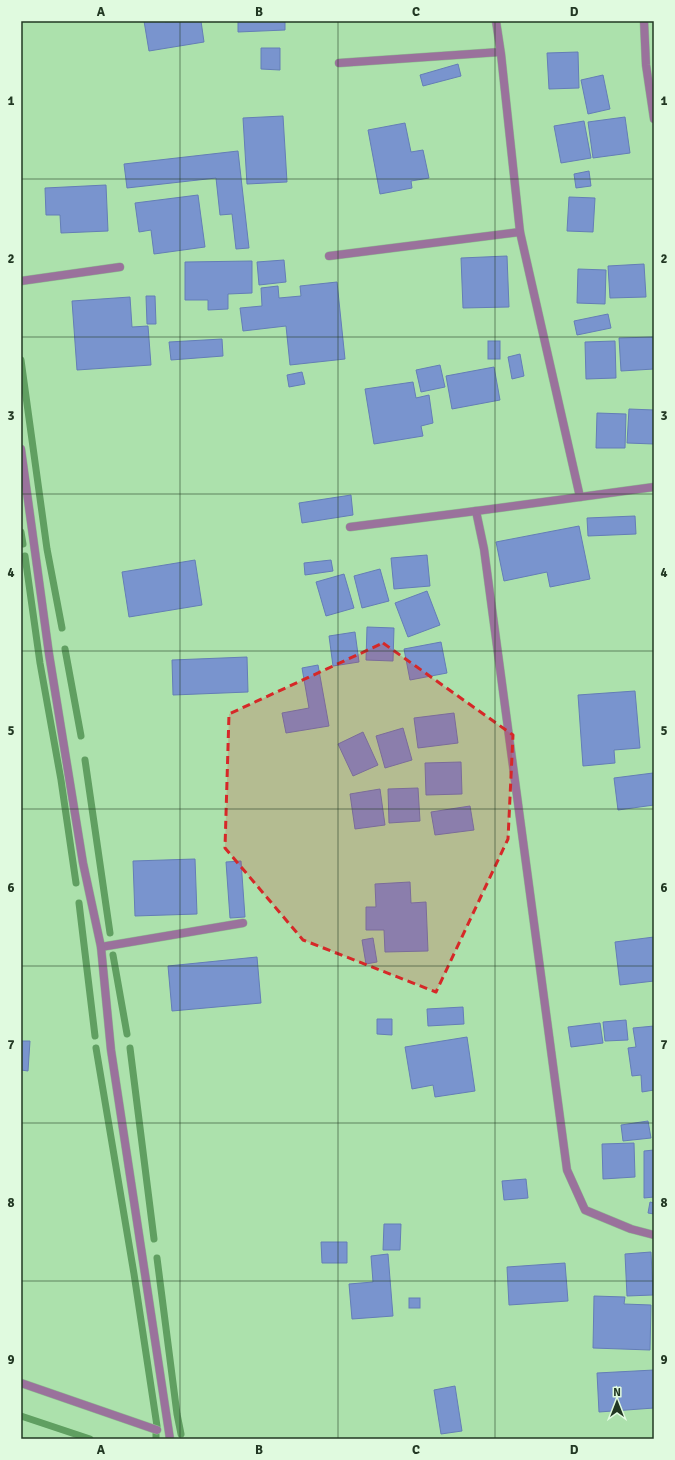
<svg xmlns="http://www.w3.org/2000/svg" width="675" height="1460" font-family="Signika,sans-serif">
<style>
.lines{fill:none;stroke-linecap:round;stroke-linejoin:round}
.stream{stroke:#609f61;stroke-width:7}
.building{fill:#7994ce;stroke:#647eb6}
.lane-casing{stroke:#90bf91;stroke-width:9}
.street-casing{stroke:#90bf91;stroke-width:9}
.lane{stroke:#9a729c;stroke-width:8}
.street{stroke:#9a729c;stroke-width:8}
.marked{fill:#d62828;fill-opacity:0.2;stroke:#d62828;stroke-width:3;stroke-dasharray:8 5;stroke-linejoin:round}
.grid{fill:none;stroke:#223823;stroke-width:1;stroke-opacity:0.55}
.neatline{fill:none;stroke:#223823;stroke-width:1.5}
.grid-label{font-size:13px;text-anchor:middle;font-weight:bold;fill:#223823}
</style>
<rect width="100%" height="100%" fill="#ace1ac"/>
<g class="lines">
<g class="stream">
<path d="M 21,360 L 47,549 L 62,628"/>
<path d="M 21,532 L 23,544"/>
<path d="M 25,556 L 40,663 L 61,780 L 76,883"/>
<path d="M 65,649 L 81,736"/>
<path d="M 85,760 L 110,933"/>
<path d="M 79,903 L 95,1036"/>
<path d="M 113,955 L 127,1034"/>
<path d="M 96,1048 L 134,1274 L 157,1426"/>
<path d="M 130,1048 L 154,1239"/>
<path d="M 157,1258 L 177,1414 L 181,1434"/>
<path d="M 21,1416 L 90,1439"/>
<path d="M 156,1439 L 156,1434"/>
</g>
</g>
<g class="building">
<path d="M 144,21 L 165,21 L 165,22 L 201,21 L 204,42 L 149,51 Z"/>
<path d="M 238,21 L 285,21 L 285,30 L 238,32 Z"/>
<path d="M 261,48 L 280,48 L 280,70 L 261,69 Z"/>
<path d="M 578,52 L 579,88 L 549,89 L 547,53 Z"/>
<path d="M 458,64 L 461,76 L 423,86 L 420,75 Z"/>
<path d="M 603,75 L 610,109 L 588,114 L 581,80 Z"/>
<path d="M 283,116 L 287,182 L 247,184 L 243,118 Z"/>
<path d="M 625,117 L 630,153 L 593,158 L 588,122 Z"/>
<path d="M 584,121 L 591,158 L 561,163 L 554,126 Z"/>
<path d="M 405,123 L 411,152 L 423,150 L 429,178 L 411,181 L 412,188 L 380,194 L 368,130 Z"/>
<path d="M 238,151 L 249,248 L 236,249 L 232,214 L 220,215 L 216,178 L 127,188 L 124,164 Z"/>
<path d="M 589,171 L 591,186 L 576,188 L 574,174 Z"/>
<path d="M 106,185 L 108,231 L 61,233 L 60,215 L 46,215 L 45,188 Z"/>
<path d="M 198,195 L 205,247 L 154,254 L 151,230 L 139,232 L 135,203 Z"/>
<path d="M 569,197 L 595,198 L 593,232 L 567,231 Z"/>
<path d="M 507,256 L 509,307 L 463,308 L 461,258 Z"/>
<path d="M 284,260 L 286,282 L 259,285 L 257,262 Z"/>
<path d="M 252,261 L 252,293 L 228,294 L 228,309 L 208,310 L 208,300 L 185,300 L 185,262 Z"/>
<path d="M 644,264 L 646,297 L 610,298 L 608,266 Z"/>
<path d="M 578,269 L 606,270 L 605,304 L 577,303 Z"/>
<path d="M 337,282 L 345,359 L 290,365 L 286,326 L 243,331 L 240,308 L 262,306 L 261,288 L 278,286 L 279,298 L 301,296 L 300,286 Z"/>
<path d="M 146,296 L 155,296 L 156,324 L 147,324 Z"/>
<path d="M 130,297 L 132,327 L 148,326 L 151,365 L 77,370 L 72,301 Z"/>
<path d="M 608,314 L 611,328 L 577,335 L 574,321 Z"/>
<path d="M 653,337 L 654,369 L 621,371 L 619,338 Z"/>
<path d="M 222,339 L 223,356 L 171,360 L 169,342 Z"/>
<rect x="488" y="341" width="12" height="18"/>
<path d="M 615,341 L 616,378 L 586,379 L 585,342 Z"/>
<path d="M 520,354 L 524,376 L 512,379 L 508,357 Z"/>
<path d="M 440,365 L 445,387 L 421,392 L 416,370 Z"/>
<path d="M 494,367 L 500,400 L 452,409 L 446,376 Z"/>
<path d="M 302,372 L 305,384 L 289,387 L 287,375 Z"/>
<path d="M 413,382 L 416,398 L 429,395 L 433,423 L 421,426 L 423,436 L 374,444 L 365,389 Z"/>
<path d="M 629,409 L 654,410 L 654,444 L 627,443 Z"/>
<path d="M 597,413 L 626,414 L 625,448 L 596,448 Z"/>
<path d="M 351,495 L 353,515 L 302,523 L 299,503 Z"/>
<path d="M 635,516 L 636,534 L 588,536 L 587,518 Z"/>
<path d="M 579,526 L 590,579 L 550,587 L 547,572 L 504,581 L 496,542 Z"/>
<path d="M 427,555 L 430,586 L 394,589 L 391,558 Z"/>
<path d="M 195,560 L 202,605 L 129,617 L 122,572 Z"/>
<path d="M 331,560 L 333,571 L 305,575 L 304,563 Z"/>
<path d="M 380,569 L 389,601 L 362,608 L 354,576 Z"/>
<path d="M 344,574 L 354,608 L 326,616 L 316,582 Z"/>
<path d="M 427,591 L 440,625 L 408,637 L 395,603 Z"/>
<path d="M 367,627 L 394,628 L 393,661 L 366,660 Z"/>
<path d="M 355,632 L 359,662 L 333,666 L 329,636 Z"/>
<path d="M 441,642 L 447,673 L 410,680 L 404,649 Z"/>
<path d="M 247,657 L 248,692 L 173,695 L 172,660 Z"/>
<path d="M 318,665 L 329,726 L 286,733 L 282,713 L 309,708 L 302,668 Z"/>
<path d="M 635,691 L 640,748 L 614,750 L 615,763 L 583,766 L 578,695 Z"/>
<path d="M 454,713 L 458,743 L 418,748 L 414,718 Z"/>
<path d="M 403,728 L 412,760 L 385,768 L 376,736 Z"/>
<path d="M 363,732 L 378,765 L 353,776 L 338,744 Z"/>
<path d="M 461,762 L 462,794 L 426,795 L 425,763 Z"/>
<path d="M 653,773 L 654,805 L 618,810 L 614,778 Z"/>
<path d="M 418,788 L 420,821 L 389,823 L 388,789 Z"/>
<path d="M 380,789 L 385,825 L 355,829 L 350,794 Z"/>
<path d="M 470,806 L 474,830 L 435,835 L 431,812 Z"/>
<path d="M 195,859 L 197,914 L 135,916 L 133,861 Z"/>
<path d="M 241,861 L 245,917 L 230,918 L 226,862 Z"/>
<path d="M 410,882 L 411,903 L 426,902 L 428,951 L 385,952 L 384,930 L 366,930 L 366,907 L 376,907 L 375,884 Z"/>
<path d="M 654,937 L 654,981 L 620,985 L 615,942 Z"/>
<path d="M 373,938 L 377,962 L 366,964 L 362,940 Z"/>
<path d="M 257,957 L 261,1003 L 172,1011 L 168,966 Z"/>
<path d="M 463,1007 L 464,1024 L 428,1026 L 427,1009 Z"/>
<path d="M 377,1019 L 392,1019 L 392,1035 L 377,1034 Z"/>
<path d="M 626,1020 L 628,1040 L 605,1041 L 603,1022 Z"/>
<path d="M 600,1023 L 603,1043 L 571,1047 L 568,1027 Z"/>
<path d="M 654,1026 L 654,1090 L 642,1092 L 641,1075 L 632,1076 L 628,1048 L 636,1047 L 633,1028 Z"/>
<path d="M 467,1037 L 475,1091 L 435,1097 L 433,1085 L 412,1089 L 405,1047 Z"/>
<path d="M 21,1041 L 30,1041 L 28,1071 L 21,1070 Z"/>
<path d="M 648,1121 L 651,1138 L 623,1141 L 621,1125 Z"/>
<path d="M 634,1143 L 635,1177 L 603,1179 L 602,1144 Z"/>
<path d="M 654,1150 L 654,1197 L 644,1198 L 644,1151 Z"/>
<path d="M 526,1179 L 528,1198 L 504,1200 L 502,1181 Z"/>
<path d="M 650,1202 L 654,1203 L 654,1214 L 648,1213 Z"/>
<path d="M 384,1224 L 401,1224 L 400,1250 L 383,1250 Z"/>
<path d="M 321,1242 L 347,1242 L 347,1263 L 322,1263 Z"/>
<path d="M 651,1252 L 653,1295 L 627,1296 L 625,1254 Z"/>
<path d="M 388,1254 L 393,1316 L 352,1319 L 349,1284 L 373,1282 L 371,1256 Z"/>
<path d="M 565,1263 L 568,1301 L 509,1305 L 507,1267 Z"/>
<path d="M 594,1296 L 625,1297 L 624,1304 L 651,1305 L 650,1350 L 593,1348 Z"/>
<rect x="409" y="1298" width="11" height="10"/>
<path d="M 654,1370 L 654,1408 L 599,1412 L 597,1373 Z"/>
<path d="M 455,1386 L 462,1431 L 441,1434 L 434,1390 Z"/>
</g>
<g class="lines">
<defs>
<g id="lane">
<path d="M 339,63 L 500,52"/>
<path d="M 329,256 L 520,232"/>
<path d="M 21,281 L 120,267"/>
<path d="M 101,947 L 243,923"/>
</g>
<g id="street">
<path d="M 496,21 L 501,54 L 520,232 L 580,497"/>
<path d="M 644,21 L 646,65 L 654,119"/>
<path d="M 21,449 L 49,654 L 83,863 L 101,947 L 111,1050 L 170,1439"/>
<path d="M 654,487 L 476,511 L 484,549 L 567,1170 L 585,1210 L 631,1229 L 654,1235"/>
<path d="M 350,527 L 476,511"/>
<path d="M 21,1383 L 157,1430"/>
</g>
</defs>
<use href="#lane" class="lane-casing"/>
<use href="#street" class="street-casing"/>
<use href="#lane" class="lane"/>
<use href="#street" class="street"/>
</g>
<path class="marked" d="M 383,643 L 513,735 L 508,839 L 436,992 L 303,940 L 225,848 L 229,714 Z"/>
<path class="grid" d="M 180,21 L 180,1439M 338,21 L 338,1439M 495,21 L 495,1439M 21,179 L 654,179M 21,337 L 654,337M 21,494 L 654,494M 21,651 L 654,651M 21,809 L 654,809M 21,966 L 654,966M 21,1123 L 654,1123M 21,1281 L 654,1281"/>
<rect width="675" height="1460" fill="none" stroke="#e0fadf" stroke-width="44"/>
<g transform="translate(617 1402)" stroke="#e0fadf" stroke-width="3" paint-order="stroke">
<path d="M0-3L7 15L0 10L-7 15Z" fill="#223823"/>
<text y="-6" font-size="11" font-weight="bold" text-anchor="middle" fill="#223823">N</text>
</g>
<rect x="22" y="22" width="631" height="1416" class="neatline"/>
<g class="grid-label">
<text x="101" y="16">A</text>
<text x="259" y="16">B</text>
<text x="416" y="16">C</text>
<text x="574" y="16">D</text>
<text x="11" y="105">1</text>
<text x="664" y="105">1</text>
<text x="11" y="263">2</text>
<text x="664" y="263">2</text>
<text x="11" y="420">3</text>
<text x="664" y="420">3</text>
<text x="11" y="577">4</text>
<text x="664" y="577">4</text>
<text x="11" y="735">5</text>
<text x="664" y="735">5</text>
<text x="11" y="892">6</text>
<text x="664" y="892">6</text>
<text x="11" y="1049">7</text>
<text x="664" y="1049">7</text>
<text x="11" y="1207">8</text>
<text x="664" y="1207">8</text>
<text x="11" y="1364">9</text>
<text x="664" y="1364">9</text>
<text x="101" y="1454">A</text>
<text x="259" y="1454">B</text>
<text x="416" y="1454">C</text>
<text x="574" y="1454">D</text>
</g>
</svg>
